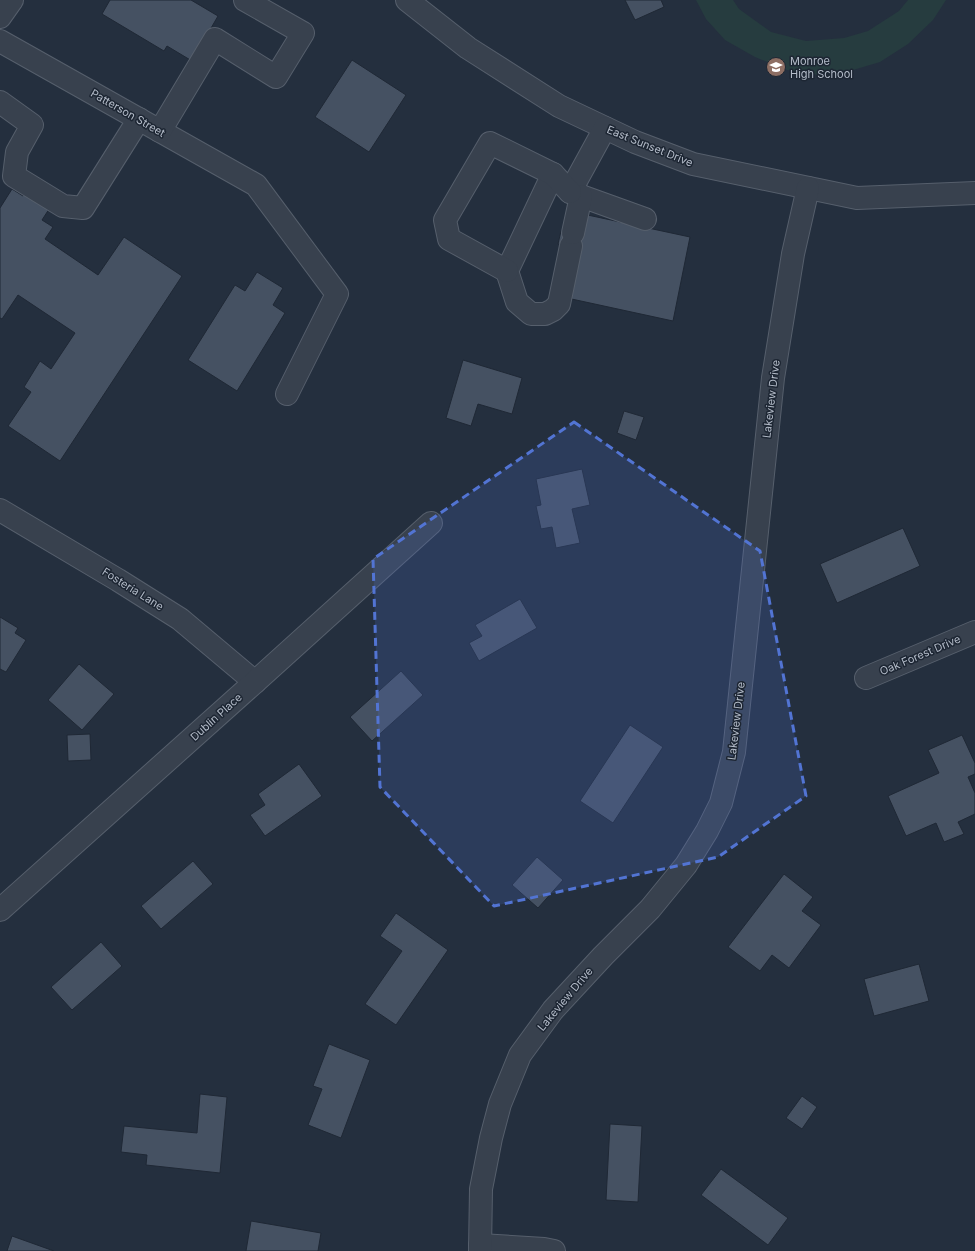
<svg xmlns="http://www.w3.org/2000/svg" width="975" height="1251" font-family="Inter,sans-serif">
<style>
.green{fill:#263c3f}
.building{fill:#455162;stroke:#1f2835}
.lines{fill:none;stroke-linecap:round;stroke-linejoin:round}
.minor-casing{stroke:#565f6c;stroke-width:24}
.minor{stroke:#38414e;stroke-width:22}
.marked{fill:#5274d3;fill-opacity:0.2;stroke:#5274d3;stroke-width:3;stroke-dasharray:8 5;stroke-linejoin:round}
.labels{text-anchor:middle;stroke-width:3;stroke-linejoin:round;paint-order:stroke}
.poi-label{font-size:11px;fill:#b4bcc9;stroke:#1d2633;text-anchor:start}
.street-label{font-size:11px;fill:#b4bcc9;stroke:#1d2633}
</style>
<rect width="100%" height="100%" fill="#242f3e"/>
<path class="green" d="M 696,0 L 733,0 L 739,9 L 771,32 L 806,41 L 844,38 L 868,31 L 899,11 L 908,0 L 946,0 L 933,20 L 908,44 L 880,62 L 853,70 L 819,75 L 787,70 L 755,57 L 725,40 L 706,19 Z"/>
<g class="building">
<path d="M 110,0 L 191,0 L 218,16 L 192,61 L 167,46 L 164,51 L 102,14 Z"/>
<path d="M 625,0 L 661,0 L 664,7 L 635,20 Z"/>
<path d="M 352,60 L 406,95 L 369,152 L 315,117 Z"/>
<path d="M 36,177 L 60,192 L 42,220 L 53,227 L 45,239 L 98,275 L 124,237 L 182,276 L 60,461 L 8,426 L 31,392 L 24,387 L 40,361 L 51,369 L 75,333 L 18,295 L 2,319 L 0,318 L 0,208 L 12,189 L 23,196 Z"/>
<path d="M 583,214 L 690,237 L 673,321 L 567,298 L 571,246 L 558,244 L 561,231 L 573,233 Z"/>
<path d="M 257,272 L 283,288 L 273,305 L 285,313 L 237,391 L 188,360 L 235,285 L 245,291 Z"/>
<path d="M 463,360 L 522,378 L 512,414 L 478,404 L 471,426 L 446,418 Z"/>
<path d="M 624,411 L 644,417 L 636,440 L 617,433 Z"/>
<path d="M 582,469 L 590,505 L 572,509 L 580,543 L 556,548 L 552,527 L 541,529 L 536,506 L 541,505 L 536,479 Z"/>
<path d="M 903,528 L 920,566 L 837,603 L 820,564 Z"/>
<path d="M 520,599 L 537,628 L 479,661 L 469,643 L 482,636 L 475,625 Z"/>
<path d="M 0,617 L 18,628 L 15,633 L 26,640 L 6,672 L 0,669 Z"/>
<path d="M 79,664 L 114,694 L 82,730 L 48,700 Z"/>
<path d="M 401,671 L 423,695 L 372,741 L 350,717 Z"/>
<path d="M 630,725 L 663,747 L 613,823 L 580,801 Z"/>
<path d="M 90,734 L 91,760 L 68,761 L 67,735 Z"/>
<path d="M 962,735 L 975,763 L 975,774 L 968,777 L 975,793 L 975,814 L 958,822 L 964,834 L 944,842 L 936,823 L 906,836 L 888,796 L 939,773 L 928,750 Z"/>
<path d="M 299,764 L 322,796 L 265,836 L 250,815 L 265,805 L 258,794 Z"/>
<path d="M 537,857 L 563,880 L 538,908 L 512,885 Z"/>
<path d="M 193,861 L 213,884 L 161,929 L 141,906 Z"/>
<path d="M 784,874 L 813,897 L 802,911 L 821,925 L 789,968 L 772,955 L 760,971 L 728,947 Z"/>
<path d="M 396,913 L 448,950 L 396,1025 L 365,1004 L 402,951 L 380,936 Z"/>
<path d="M 101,942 L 122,966 L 72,1010 L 51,987 Z"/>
<path d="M 919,964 L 929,1001 L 874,1016 L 864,979 Z"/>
<path d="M 329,1044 L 370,1060 L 341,1138 L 308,1125 L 322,1089 L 313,1086 Z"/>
<path d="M 200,1094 L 227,1097 L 220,1173 L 146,1165 L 147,1155 L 121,1152 L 124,1126 L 197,1133 Z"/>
<path d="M 802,1096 L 817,1107 L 802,1129 L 786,1118 Z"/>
<path d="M 610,1124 L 642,1126 L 638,1202 L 606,1200 Z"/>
<path d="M 721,1169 L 788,1218 L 768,1245 L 701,1195 Z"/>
<path d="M 251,1221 L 321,1233 L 318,1251 L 246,1251 Z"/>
<path d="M 12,1236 L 54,1251 L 7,1251 Z"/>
</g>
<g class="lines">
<defs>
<g id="minor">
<path d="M 407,0 L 468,48 L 559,106 L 635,142 L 693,164 L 857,198 L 975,193"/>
<path d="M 0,17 L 12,0"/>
<path d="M 0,41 L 256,185 L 337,294 L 287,394"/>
<path d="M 0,102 L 32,125 L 17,152 L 14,176 L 63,206 L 83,208 L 139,119"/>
<path d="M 605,128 L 570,192 L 645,219"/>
<path d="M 160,131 L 215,39 L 276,77 L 303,33 L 245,0"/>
<path d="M 553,174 L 507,271 L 517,302 L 531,314 L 545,314 L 553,310 L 559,304 L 571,246"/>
<path d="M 573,233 L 581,196"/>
<path d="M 507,271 L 449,239 L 445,220 L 490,143 L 553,174 L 570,192"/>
<path d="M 0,510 L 118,580 L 180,619 L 255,682"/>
<path d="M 866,678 L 975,632"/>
<path d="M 0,910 L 255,682 L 431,523"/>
<path d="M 480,1245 L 544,1249 L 554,1251"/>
<path d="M 480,1251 L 481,1189 L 491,1138 L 500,1104 L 520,1055 L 553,1010 L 603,956 L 650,909 L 686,865 L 707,831 L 721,803 L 734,752 L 773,378 L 793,254 L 808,188"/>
</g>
</defs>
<use href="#minor" class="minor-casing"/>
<use href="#minor" class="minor"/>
</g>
<path class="marked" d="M 574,422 L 760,551 L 806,796 L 718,857 L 494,906 L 380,787 L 373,559 Z"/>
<defs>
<symbol id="school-disc" viewBox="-11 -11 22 22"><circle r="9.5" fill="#8d6e63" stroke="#1d2633"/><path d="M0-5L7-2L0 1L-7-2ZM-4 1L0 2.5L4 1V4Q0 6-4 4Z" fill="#fff"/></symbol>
</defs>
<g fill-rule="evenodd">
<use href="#school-disc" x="765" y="56" width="22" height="22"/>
</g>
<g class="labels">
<g class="poi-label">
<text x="790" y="65">Monroe<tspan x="790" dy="13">High School</tspan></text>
</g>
<g class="street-label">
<text transform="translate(128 113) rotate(30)" y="4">Patterson Street</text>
<text transform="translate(650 146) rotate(22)" y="4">East Sunset Drive</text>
<text transform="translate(771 399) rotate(-83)" y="4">Lakeview Drive</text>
<text transform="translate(133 589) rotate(32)" y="4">Fosteria Lane</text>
<text transform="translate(920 655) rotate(-23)" y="4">Oak Forest Drive</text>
<text transform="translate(216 717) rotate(-42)" y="4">Dublin Place</text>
<text transform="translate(736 721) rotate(-83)" y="4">Lakeview Drive</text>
<text transform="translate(565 999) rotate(-50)" y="4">Lakeview Drive</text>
</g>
</g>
</svg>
